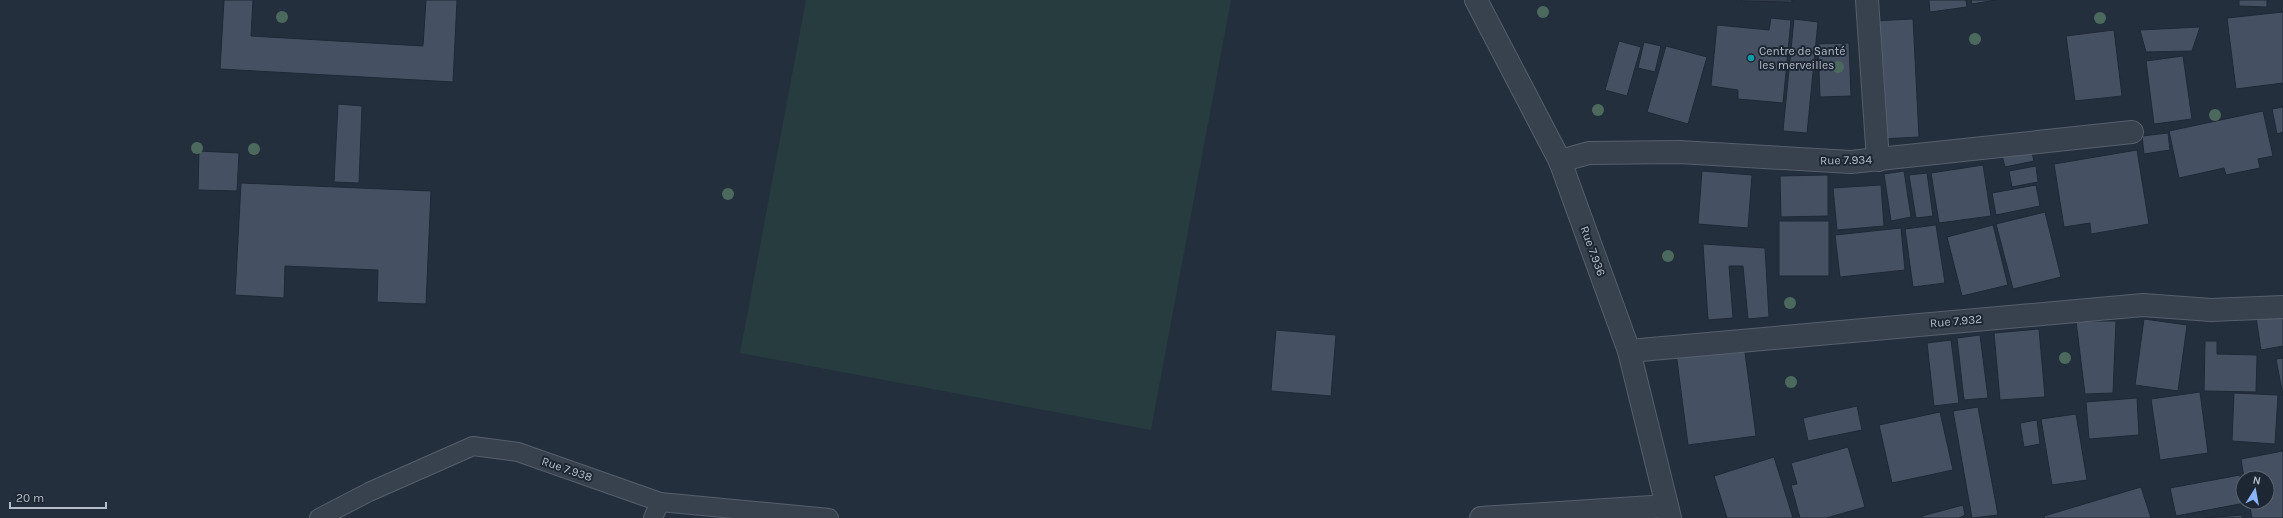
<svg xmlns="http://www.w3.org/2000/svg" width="2283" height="518" font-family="Karla,sans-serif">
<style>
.green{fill:#263c3f}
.building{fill:#455162;stroke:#1f2835}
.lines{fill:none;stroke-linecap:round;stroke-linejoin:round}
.service-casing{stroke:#565f6c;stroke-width:20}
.minor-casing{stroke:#565f6c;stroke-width:24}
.tertiary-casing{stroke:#565f6c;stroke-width:24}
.service{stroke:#38414e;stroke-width:18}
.minor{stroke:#38414e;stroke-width:22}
.tertiary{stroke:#38414e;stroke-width:22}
.tree{fill:#4b6a5d}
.culture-dot{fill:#0f9aa8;stroke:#1d2633;stroke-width:1.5}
.labels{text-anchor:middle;stroke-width:4;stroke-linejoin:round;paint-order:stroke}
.poi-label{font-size:12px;fill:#b4bcc9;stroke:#1d2633;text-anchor:start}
.street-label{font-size:12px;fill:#b4bcc9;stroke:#1d2633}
</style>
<rect width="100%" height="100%" fill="#242f3e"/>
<path class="green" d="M 806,0 L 1231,0 L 1151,430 L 740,353 Z"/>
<g class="building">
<path d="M 224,0 L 253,0 L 251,36 L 423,46 L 426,0 L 457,0 L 453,82 L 220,69 Z"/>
<path d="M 1741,0 L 1792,0 L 1792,2 L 1742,1 Z"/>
<path d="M 1929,0 L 1966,0 L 1967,7 L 1930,12 Z"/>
<path d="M 1971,0 L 1996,0 L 1972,4 Z"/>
<path d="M 2239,0 L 2267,0 L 2267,7 L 2239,6 Z"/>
<path d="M 2283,12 L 2283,83 L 2236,89 L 2227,18 Z"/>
<path d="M 1771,18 L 1791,20 L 1783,103 L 1738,99 L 1738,90 L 1711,86 L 1717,25 L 1769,30 Z"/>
<path d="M 1794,19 L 1818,22 L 1807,133 L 1783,131 Z"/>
<path d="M 1913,19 L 1919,137 L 1879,139 L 1872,21 Z"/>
<path d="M 2200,27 L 2192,51 L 2146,52 L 2140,30 Z"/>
<path d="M 2114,30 L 2122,96 L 2075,101 L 2066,36 Z"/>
<path d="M 1619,41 L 1641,47 L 1627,96 L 1605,90 Z"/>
<path d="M 1644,42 L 1661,46 L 1655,72 L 1638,68 Z"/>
<path d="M 1849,43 L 1851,96 L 1820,97 L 1818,44 Z"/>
<path d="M 1666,46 L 1707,57 L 1688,124 L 1647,112 Z"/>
<path d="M 2183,56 L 2192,119 L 2154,124 L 2146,61 Z"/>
<path d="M 338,104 L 362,106 L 359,183 L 334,182 Z"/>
<path d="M 2283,107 L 2283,132 L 2277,134 L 2272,109 Z"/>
<path d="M 2263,111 L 2273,156 L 2258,159 L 2260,168 L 2226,175 L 2224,168 L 2179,178 L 2169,131 Z"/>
<path d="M 2168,133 L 2170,150 L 2144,154 L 2142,136 Z"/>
<path d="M 2031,149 L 2034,161 L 2005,167 L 2002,155 Z"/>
<path d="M 2137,150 L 2149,224 L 2091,234 L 2090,223 L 2064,227 L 2054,164 Z"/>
<path d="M 199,151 L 239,153 L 237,191 L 198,190 Z"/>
<path d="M 1983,165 L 1991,216 L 1939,223 L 1931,173 Z"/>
<path d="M 2036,166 L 2038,182 L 2012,187 L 2009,171 Z"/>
<path d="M 1702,171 L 1752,175 L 1748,228 L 1698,224 Z"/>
<path d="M 1904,171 L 1911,217 L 1891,221 L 1884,174 Z"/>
<path d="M 1927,173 L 1933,216 L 1916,218 L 1909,175 Z"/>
<path d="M 1828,175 L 1828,216 L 1781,217 L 1780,176 Z"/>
<path d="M 241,183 L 431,191 L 426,304 L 377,302 L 378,270 L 285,266 L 284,298 L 235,295 Z"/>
<path d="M 1881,185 L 1884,226 L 1837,230 L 1833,188 Z"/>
<path d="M 2036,185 L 2040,206 L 1996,215 L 1992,193 Z"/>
<path d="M 2045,212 L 2061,277 L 2013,289 L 1996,224 Z"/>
<rect x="1779" y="221" width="50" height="55"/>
<path d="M 1936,225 L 1945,283 L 1913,287 L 1905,229 Z"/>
<path d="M 1993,225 L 2008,285 L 1962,296 L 1947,237 Z"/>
<path d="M 1901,228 L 1905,270 L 1840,277 L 1835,235 Z"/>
<path d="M 1703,244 L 1765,248 L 1769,317 L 1748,319 L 1743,266 L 1729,266 L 1733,318 L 1708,320 Z"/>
<path d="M 2283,313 L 2283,346 L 2261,350 L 2256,317 Z"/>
<path d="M 2144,319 L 2187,325 L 2178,391 L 2135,385 Z"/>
<path d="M 2076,321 L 2116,321 L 2113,393 L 2085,394 Z"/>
<path d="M 2039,329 L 2045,397 L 2000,400 L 1994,333 Z"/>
<path d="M 1276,330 L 1336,335 L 1331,396 L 1271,391 Z"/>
<path d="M 1980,335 L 1988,398 L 1964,400 L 1957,338 Z"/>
<path d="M 1951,340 L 1959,403 L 1934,406 L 1927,343 Z"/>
<path d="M 2205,341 L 2217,341 L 2217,354 L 2257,355 L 2256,392 L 2204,391 Z"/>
<path d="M 1744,345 L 1756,436 L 1688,445 L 1676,353 Z"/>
<path d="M 2283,358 L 2283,396 L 2276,359 Z"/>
<path d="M 2200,392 L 2208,453 L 2160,460 L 2151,399 Z"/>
<path d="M 2234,393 L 2278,395 L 2275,444 L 2232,441 Z"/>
<path d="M 2137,398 L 2139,435 L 2089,439 L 2086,402 Z"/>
<path d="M 1857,406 L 1862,430 L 1808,441 L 1803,418 Z"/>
<path d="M 1978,407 L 1998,515 L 1972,518 L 1953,411 Z"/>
<path d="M 1940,412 L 1953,470 L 1892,483 L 1879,425 Z"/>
<path d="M 2076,414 L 2087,480 L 2052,485 L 2041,419 Z"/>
<path d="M 2037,420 L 2040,444 L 2024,447 L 2020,423 Z"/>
<path d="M 1848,447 L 1865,507 L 1826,518 L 1800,518 L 1791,485 L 1797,484 L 1791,463 Z"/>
<path d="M 2283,451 L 2283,518 L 2252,518 L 2249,502 L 2267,502 L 2267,478 L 2244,478 L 2241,459 Z"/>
<path d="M 1774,457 L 1793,518 L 1727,518 L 1714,476 Z"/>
<path d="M 2240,475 L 2243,502 L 2245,503 L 2176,516 L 2170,488 Z"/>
<path d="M 2141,487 L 2151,518 L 2045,518 L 2044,516 Z"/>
<path d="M 1963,505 L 1965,515 L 1959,518 L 1923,518 L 1922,516 Z"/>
<path d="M 2242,515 L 2242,518 L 2205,518 Z"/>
</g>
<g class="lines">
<defs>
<g id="service">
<path d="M 319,518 L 369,492 L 473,446 L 518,452 L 660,502 L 829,518"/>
<path d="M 653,518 L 660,502"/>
</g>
<g id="minor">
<path d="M 1867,0 L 1878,160"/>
<path d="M 1560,161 L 1589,153 L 1679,152 L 1851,162 L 2132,132"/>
<path d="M 1629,351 L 2143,305 L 2211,310 L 2283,307"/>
<path d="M 1481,518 L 1667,506"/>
</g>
<path id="tertiary" d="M 1476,0 L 1560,161 L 1629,351 L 1670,518"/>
</defs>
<use href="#service" class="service-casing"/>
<use href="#minor" class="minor-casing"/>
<use href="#tertiary" class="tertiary-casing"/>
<use href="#service" class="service"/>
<use href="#minor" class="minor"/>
<use href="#tertiary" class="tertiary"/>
</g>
<g class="tree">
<circle cx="1543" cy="12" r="6"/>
<circle cx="282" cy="17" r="6"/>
<circle cx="2100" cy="18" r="6"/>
<circle cx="1975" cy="39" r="6"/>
<circle cx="1838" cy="67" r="6"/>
<circle cx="1598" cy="110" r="6"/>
<circle cx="2215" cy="115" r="6"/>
<circle cx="197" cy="148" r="6"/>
<circle cx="254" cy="149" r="6"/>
<circle cx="728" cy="194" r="6"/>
<circle cx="1668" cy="256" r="6"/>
<circle cx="1790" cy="303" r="6"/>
<circle cx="2065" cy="358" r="6"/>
<circle cx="1791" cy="382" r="6"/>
</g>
<circle class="culture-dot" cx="1751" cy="58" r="4"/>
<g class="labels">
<g class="poi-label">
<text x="1759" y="55">Centre de Santé<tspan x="1759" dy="14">les merveilles</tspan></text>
</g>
<g class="street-label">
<text transform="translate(1846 160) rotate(-1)" y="4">Rue 7.934</text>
<text transform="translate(1593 251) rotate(70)" y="4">Rue 7.936</text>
<text transform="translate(1956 321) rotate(-5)" y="4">Rue 7.932</text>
<text transform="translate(567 469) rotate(19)" y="4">Rue 7.938</text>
</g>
</g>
<g transform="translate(2255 490) rotate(11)"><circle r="19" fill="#1d2633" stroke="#59626f"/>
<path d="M0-3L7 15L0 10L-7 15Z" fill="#8ab4f8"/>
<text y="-6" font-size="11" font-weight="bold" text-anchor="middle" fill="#b4bcc9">N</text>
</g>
<path d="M10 502v6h96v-6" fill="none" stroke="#b4bcc9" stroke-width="2"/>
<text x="16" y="502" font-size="12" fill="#b4bcc9" stroke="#1d2633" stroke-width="3" paint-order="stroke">20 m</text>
</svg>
